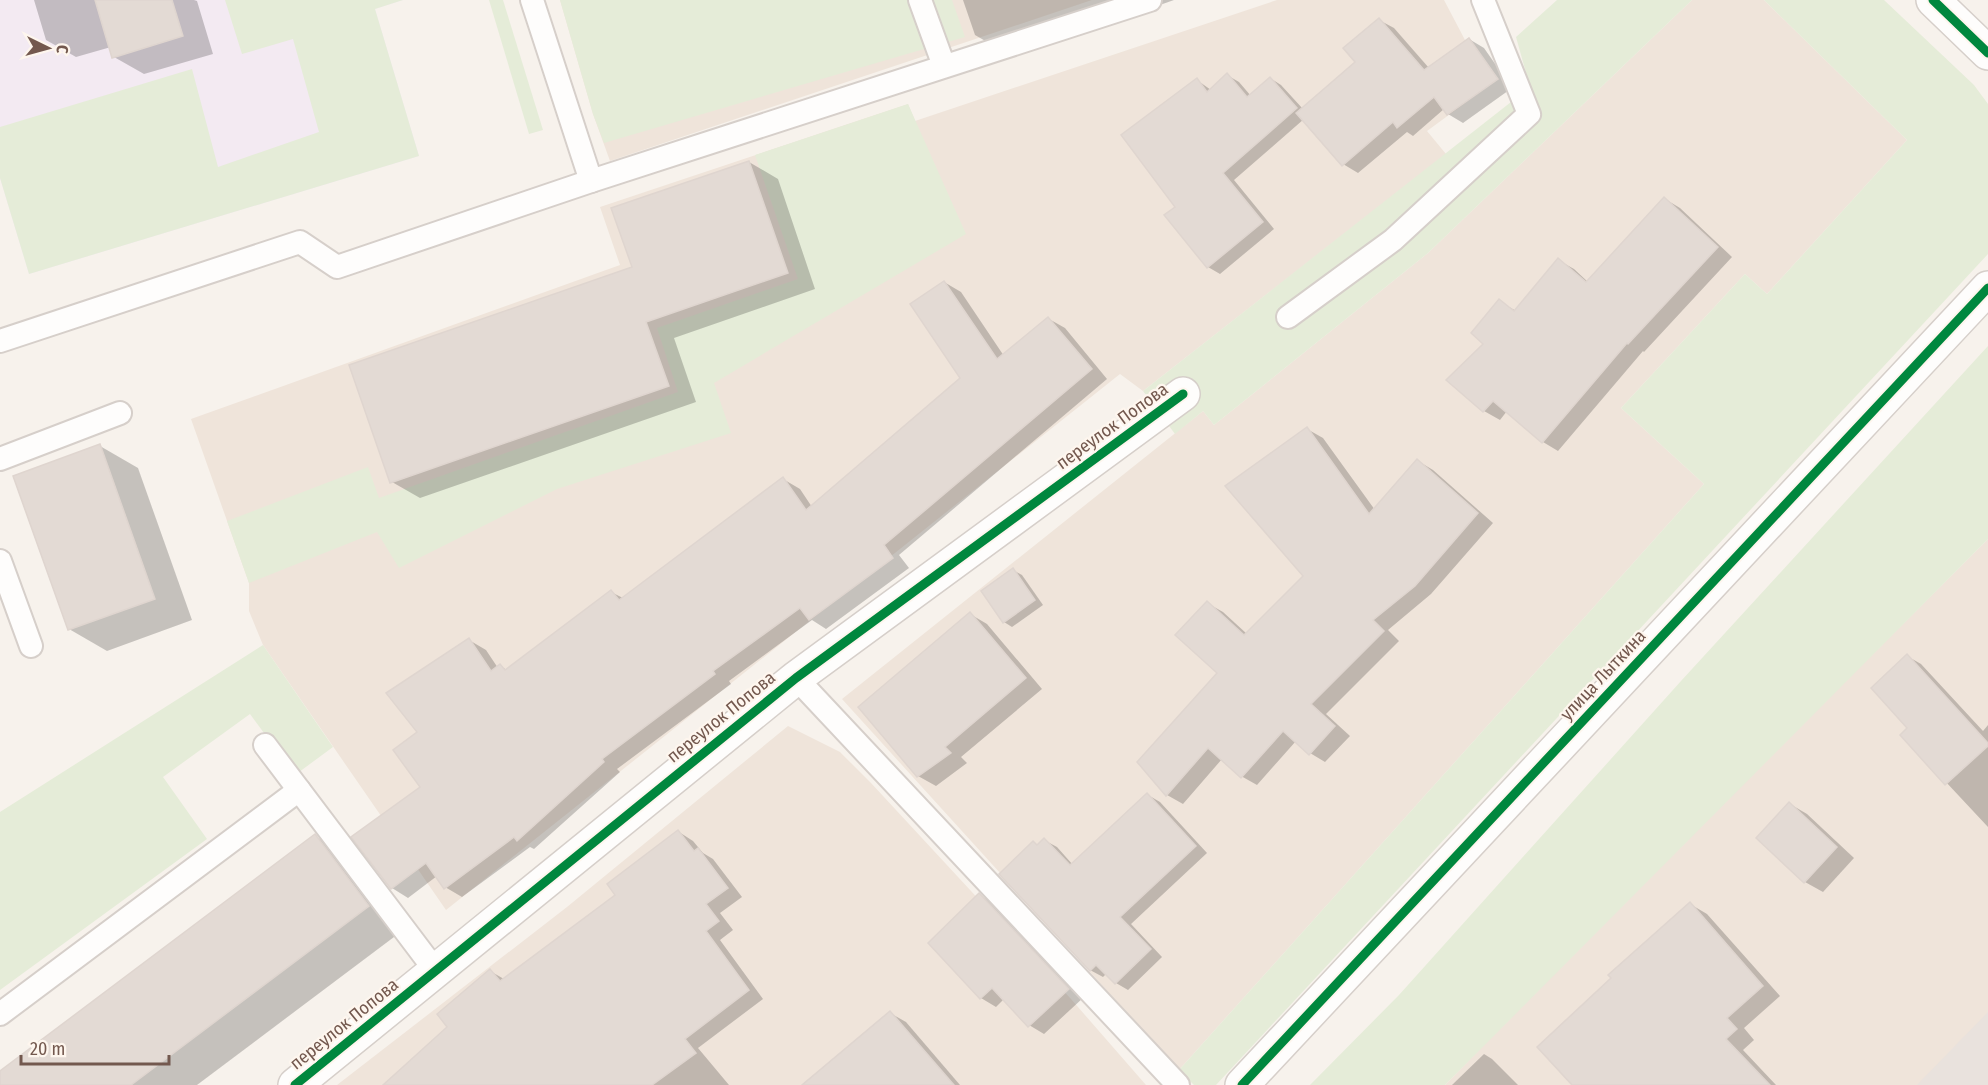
<svg xmlns="http://www.w3.org/2000/svg" width="1988" height="1085" font-family="'Fira Sans Condensed',sans-serif">
<style>
.residential{fill:#efe4da}
.industrial{fill:#e9e2dd}
.education{fill:#f3eaf2}
.green{fill:#e5ecd8}
.shadow{fill:#0003}
.building{fill:#e3dad4;stroke:#dfd5cf;stroke-width:1.5}
.lines{fill:none;stroke-linecap:round;stroke-linejoin:round}
.service-casing{stroke:#d6cfca;stroke-width:26}
.minor-casing{stroke:#d6cfca;stroke-width:36}
.tertiary-casing{stroke:#d6cfca;stroke-width:36}
.service{stroke:#fefdfc;stroke-width:22}
.minor{stroke:#fefdfc;stroke-width:33}
.tertiary{stroke:#fefdfc;stroke-width:33}
.cycleway-casing{stroke:#fef6ee;stroke-width:13}
.cycleway{stroke:#00873e;stroke-width:9}
.labels{text-anchor:middle;stroke-width:4.5;stroke-linejoin:round;paint-order:stroke}
.street-label{font-size:18px;fill:#73584e;stroke:#fef6ee}
</style>
<rect width="100%" height="100%" fill="#f7f2ec"/>
<g class="residential">
<path d="M 560,0 L 1092,0 L 610,161 L 593,114 Z"/>
<path d="M 1277,0 L 1444,0 L 1465,40 L 1469,37 L 1498,79 L 1427,131 L 1446,154 L 1143,391 L 1120,374 L 446,910 L 263,645 L 249,611 L 249,583 L 191,419 L 620,265 L 600,207 L 908,104 L 915,121 Z"/>
<path d="M 1692,0 L 1764,0 L 1907,140 L 1767,294 L 1745,274 L 1621,408 L 1704,484 L 1179,1070 L 842,699 L 1203,411 L 1214,425 L 1428,253 Z"/>
<path d="M 1988,539 L 1988,1085 L 1445,1085 L 1576,951 Z"/>
<path d="M 788,726 L 840,752 L 871,783 L 1071,999 L 1146,1085 L 337,1085 L 567,907 Z"/>
</g>
<path class="industrial" d="M 1988,1012 L 1988,1085 L 1917,1085 Z"/>
<path class="education" d="M 0,0 L 403,0 L 375,9 L 419,156 L 29,274 L 0,178 Z"/>
<g class="green">
<path d="M 225,0 L 403,0 L 375,9 L 419,156 L 29,274 L 0,178 L 0,127 L 192,69 L 218,167 L 319,132 L 293,39 L 242,54 Z"/>
<path d="M 489,0 L 503,0 L 543,130 L 529,134 Z"/>
<path d="M 560,0 L 952,0 L 965,37 L 604,143 L 593,114 Z"/>
<path d="M 1557,0 L 1692,0 L 1428,253 L 1214,425 L 1203,411 L 1175,434 L 1143,391 L 1530,87 L 1516,37 Z"/>
<path d="M 1764,0 L 1884,0 L 1974,85 L 1988,104 L 1988,254 L 1216,1085 L 1194,1085 L 1179,1070 L 1704,484 L 1621,408 L 1745,274 L 1767,294 L 1907,140 Z"/>
<path d="M 908,104 L 966,234 L 714,383 L 731,433 L 557,489 L 399,568 L 377,532 L 249,583 L 227,521 L 368,467 L 379,498 L 678,392 L 657,328 L 798,279 L 755,155 Z"/>
<path d="M 1988,346 L 1988,539 L 1445,1085 L 1310,1085 L 1399,995 L 1681,681 Z"/>
<path d="M 263,645 L 333,747 L 295,775 L 250,714 L 163,777 L 207,839 L 0,990 L 0,812 Z"/>
</g>
<g class="shadow">
<path d="M 34,0 L 194,0 L 197,1 L 213,54 L 144,74 L 114,57 L 111,47 L 76,57 L 46,40 Z"/>
<path d="M 963,0 L 1174,0 L 1013,57 L 975,35 Z"/>
<path d="M 1379,20 L 1394,28 L 1429,68 L 1469,39 L 1484,48 L 1512,88 L 1463,123 L 1448,114 L 1444,109 L 1413,136 L 1407,132 L 1358,173 L 1343,164 L 1304,119 L 1234,180 L 1274,229 L 1220,274 L 1208,267 L 1166,216 L 1177,207 L 1197,80 L 1211,90 L 1227,75 L 1239,82 L 1251,96 L 1270,78 L 1281,85 L 1303,109 L 1357,63 Z"/>
<path d="M 749,162 L 778,179 L 815,289 L 674,338 L 696,402 L 420,498 L 392,482 L 633,268 Z"/>
<path d="M 1665,199 L 1680,208 L 1732,257 L 1644,352 L 1643,351 L 1558,451 L 1543,442 L 1507,411 L 1500,420 L 1484,411 L 1449,380 L 1485,344 L 1499,301 L 1516,311 L 1558,260 L 1574,269 L 1588,282 Z"/>
<path d="M 944,282 L 961,292 L 1004,356 L 1049,319 L 1065,328 L 1107,379 L 899,555 L 909,568 L 826,629 L 812,620 L 729,681 L 731,684 L 617,769 L 620,772 L 534,849 L 530,847 L 462,897 L 445,887 L 437,876 L 408,898 L 392,888 L 353,837 L 422,788 L 419,732 L 469,640 L 486,650 L 498,668 L 500,666 L 507,670 L 611,592 L 623,598 L 783,479 L 800,489 L 812,507 L 962,378 Z"/>
<path d="M 1307,429 L 1323,438 L 1375,510 L 1418,461 L 1433,470 L 1493,523 L 1431,594 L 1388,630 L 1399,641 L 1326,714 L 1350,736 L 1325,762 L 1310,753 L 1296,741 L 1257,785 L 1241,776 L 1222,759 L 1183,804 L 1167,795 L 1139,762 L 1219,673 L 1207,603 L 1223,612 L 1247,634 L 1305,576 Z"/>
<path d="M 100,446 L 138,468 L 192,620 L 107,651 L 69,629 Z"/>
<path d="M 1013,570 L 1022,575 L 1043,605 L 1012,627 L 1004,622 Z"/>
<path d="M 970,614 L 987,624 L 1042,689 L 961,757 L 967,763 L 936,786 L 918,776 Z"/>
<path d="M 1907,656 L 1921,664 L 1983,731 L 1988,725 L 1988,827 L 1902,735 L 1909,728 Z"/>
<path d="M 1148,795 L 1160,802 L 1207,853 L 1131,924 L 1162,957 L 1128,990 L 1116,983 L 1107,973 L 1103,977 L 1090,970 L 1038,846 L 1044,840 L 1057,847 L 1073,865 Z"/>
<path d="M 1790,804 L 1807,814 L 1854,858 L 1823,892 L 1805,882 L 1758,838 Z"/>
<path d="M 679,832 L 693,841 L 703,853 L 713,859 L 742,897 L 720,913 L 733,930 L 720,940 L 763,999 L 698,1048 L 729,1085 L 385,1085 L 449,1027 L 490,971 L 504,979 L 617,895 Z"/>
<path d="M 315,836 L 353,858 L 406,928 L 197,1085 L 0,1085 L 0,1073 Z"/>
<path d="M 980,895 L 994,904 L 1083,998 L 1044,1034 L 1029,1025 L 1004,999 L 996,1007 L 981,998 L 930,943 Z"/>
<path d="M 1690,904 L 1707,914 L 1780,996 L 1744,1028 L 1754,1040 L 1743,1050 L 1776,1085 L 1604,1085 Z"/>
<path d="M 890,1013 L 906,1022 L 960,1085 L 804,1085 Z"/>
<path d="M 1484,1054 L 1492,1059 L 1518,1085 L 1452,1085 Z"/>
</g>
<g class="building">
<path d="M 95,0 L 172,0 L 183,36 L 112,58 Z"/>
<path d="M 1379,18 L 1424,70 L 1469,38 L 1498,79 L 1447,115 L 1434,97 L 1397,128 L 1393,122 L 1342,166 L 1296,113 L 1355,62 L 1343,48 Z"/>
<path d="M 1227,73 L 1247,97 L 1270,77 L 1297,108 L 1223,173 L 1263,222 L 1207,268 L 1164,215 L 1175,207 L 1121,135 L 1197,78 L 1207,92 Z"/>
<path d="M 749,161 L 788,273 L 646,322 L 669,386 L 390,483 L 349,365 L 632,267 L 611,208 Z"/>
<path d="M 1664,197 L 1718,247 L 1628,344 L 1627,343 L 1542,443 L 1493,401 L 1483,412 L 1446,380 L 1483,344 L 1471,333 L 1499,299 L 1514,311 L 1558,258 L 1586,282 Z"/>
<path d="M 944,281 L 997,359 L 1048,317 L 1092,369 L 884,545 L 893,558 L 809,620 L 800,608 L 713,671 L 715,674 L 602,759 L 604,762 L 517,841 L 514,837 L 444,889 L 426,863 L 391,889 L 351,837 L 420,787 L 393,750 L 417,732 L 386,693 L 469,638 L 491,671 L 500,664 L 505,670 L 611,590 L 619,600 L 783,477 L 806,510 L 960,378 L 910,304 Z"/>
<path d="M 1307,427 L 1369,514 L 1417,459 L 1478,513 L 1415,586 L 1373,620 L 1384,631 L 1311,704 L 1335,726 L 1309,755 L 1283,731 L 1241,778 L 1208,748 L 1166,796 L 1137,762 L 1217,673 L 1175,635 L 1207,601 L 1244,635 L 1303,576 L 1225,486 Z"/>
<path d="M 100,444 L 155,599 L 68,630 L 13,476 Z"/>
<path d="M 1013,568 L 1035,600 L 1003,623 L 981,591 Z"/>
<path d="M 970,612 L 1026,678 L 945,747 L 951,753 L 917,777 L 858,707 Z"/>
<path d="M 1907,654 L 1988,743 L 1988,746 L 1945,785 L 1900,735 L 1907,728 L 1871,688 Z"/>
<path d="M 1147,793 L 1196,846 L 1120,917 L 1151,949 L 1115,984 L 1096,965 L 1090,971 L 999,874 L 1033,841 L 1037,845 L 1044,838 L 1070,865 Z"/>
<path d="M 1789,802 L 1837,847 L 1804,883 L 1756,838 Z"/>
<path d="M 678,830 L 694,851 L 698,848 L 728,888 L 706,904 L 719,921 L 706,931 L 749,990 L 685,1039 L 696,1053 L 652,1085 L 383,1085 L 447,1027 L 437,1014 L 490,969 L 500,981 L 615,895 L 607,884 Z"/>
<path d="M 315,834 L 369,906 L 131,1085 L 0,1085 L 0,1071 Z"/>
<path d="M 979,893 L 1069,989 L 1028,1027 L 992,988 L 980,999 L 928,943 Z"/>
<path d="M 1690,902 L 1763,986 L 1727,1018 L 1737,1029 L 1726,1039 L 1770,1085 L 1572,1085 L 1537,1047 L 1611,978 L 1608,975 Z"/>
<path d="M 890,1011 L 954,1085 L 802,1085 Z"/>
</g>
<g class="lines">
<defs>
<g id="service">
<path d="M 532,0 L 591,181"/>
<path d="M 920,0 L 944,66"/>
<path d="M 1288,317 L 1393,240 L 1529,114 L 1483,0"/>
<path d="M 0,341 L 300,242 L 337,267 L 591,181 L 1150,0"/>
<path d="M 0,459 L 120,413"/>
<path d="M 0,561 L 31,646"/>
<path d="M 796,678 L 1178,1085"/>
<path d="M 265,745 L 435,970"/>
<path d="M 0,1014 L 299,790"/>
</g>
<g id="minor">
<path d="M 295,1085 L 796,678 L 1183,394"/>
<path d="M 1242,1085 L 1988,288"/>
</g>
<path id="tertiary" d="M 1933,0 L 1988,53"/>
</defs>
<use href="#service" class="service-casing"/>
<use href="#minor" class="minor-casing"/>
<use href="#tertiary" class="tertiary-casing"/>
<use href="#service" class="service"/>
<use href="#minor" class="minor"/>
<use href="#tertiary" class="tertiary"/>
<defs>
<g id="cycleway">
<path d="M 1933,0 L 1988,53"/>
<path d="M 295,1085 L 796,678 L 1183,394"/>
<path d="M 1242,1085 L 1988,288"/>
</g>
</defs>
<use href="#cycleway" class="cycleway-casing"/>
<use href="#cycleway" class="cycleway"/>
</g>
<g class="labels">
<g class="street-label">
<text transform="translate(1112 426) rotate(-36)" y="6">переулок Попова</text>
<text transform="translate(1603 675) rotate(-47)" y="6">улица Лыткина</text>
<text transform="translate(721 717) rotate(-39)" y="6">переулок Попова</text>
<text transform="translate(344 1024) rotate(-39)" y="6">переулок Попова</text>
</g>
</g>
<g transform="translate(48 48) rotate(95)" stroke="#fef6ee" stroke-width="4.5" paint-order="stroke">
<path d="M0-4.5L10 22L0 15L-10 22Z" fill="#73584e"/>
<text y="-9" font-size="16" font-weight="bold" text-anchor="middle" fill="#73584e">С</text>
</g>
<path d="M21 1055v9h148v-9" fill="none" stroke="#73584e" stroke-width="3"/>
<text x="30" y="1055" font-size="18" fill="#73584e" stroke="#fef6ee" stroke-width="4.5" paint-order="stroke">20 m</text>
</svg>
